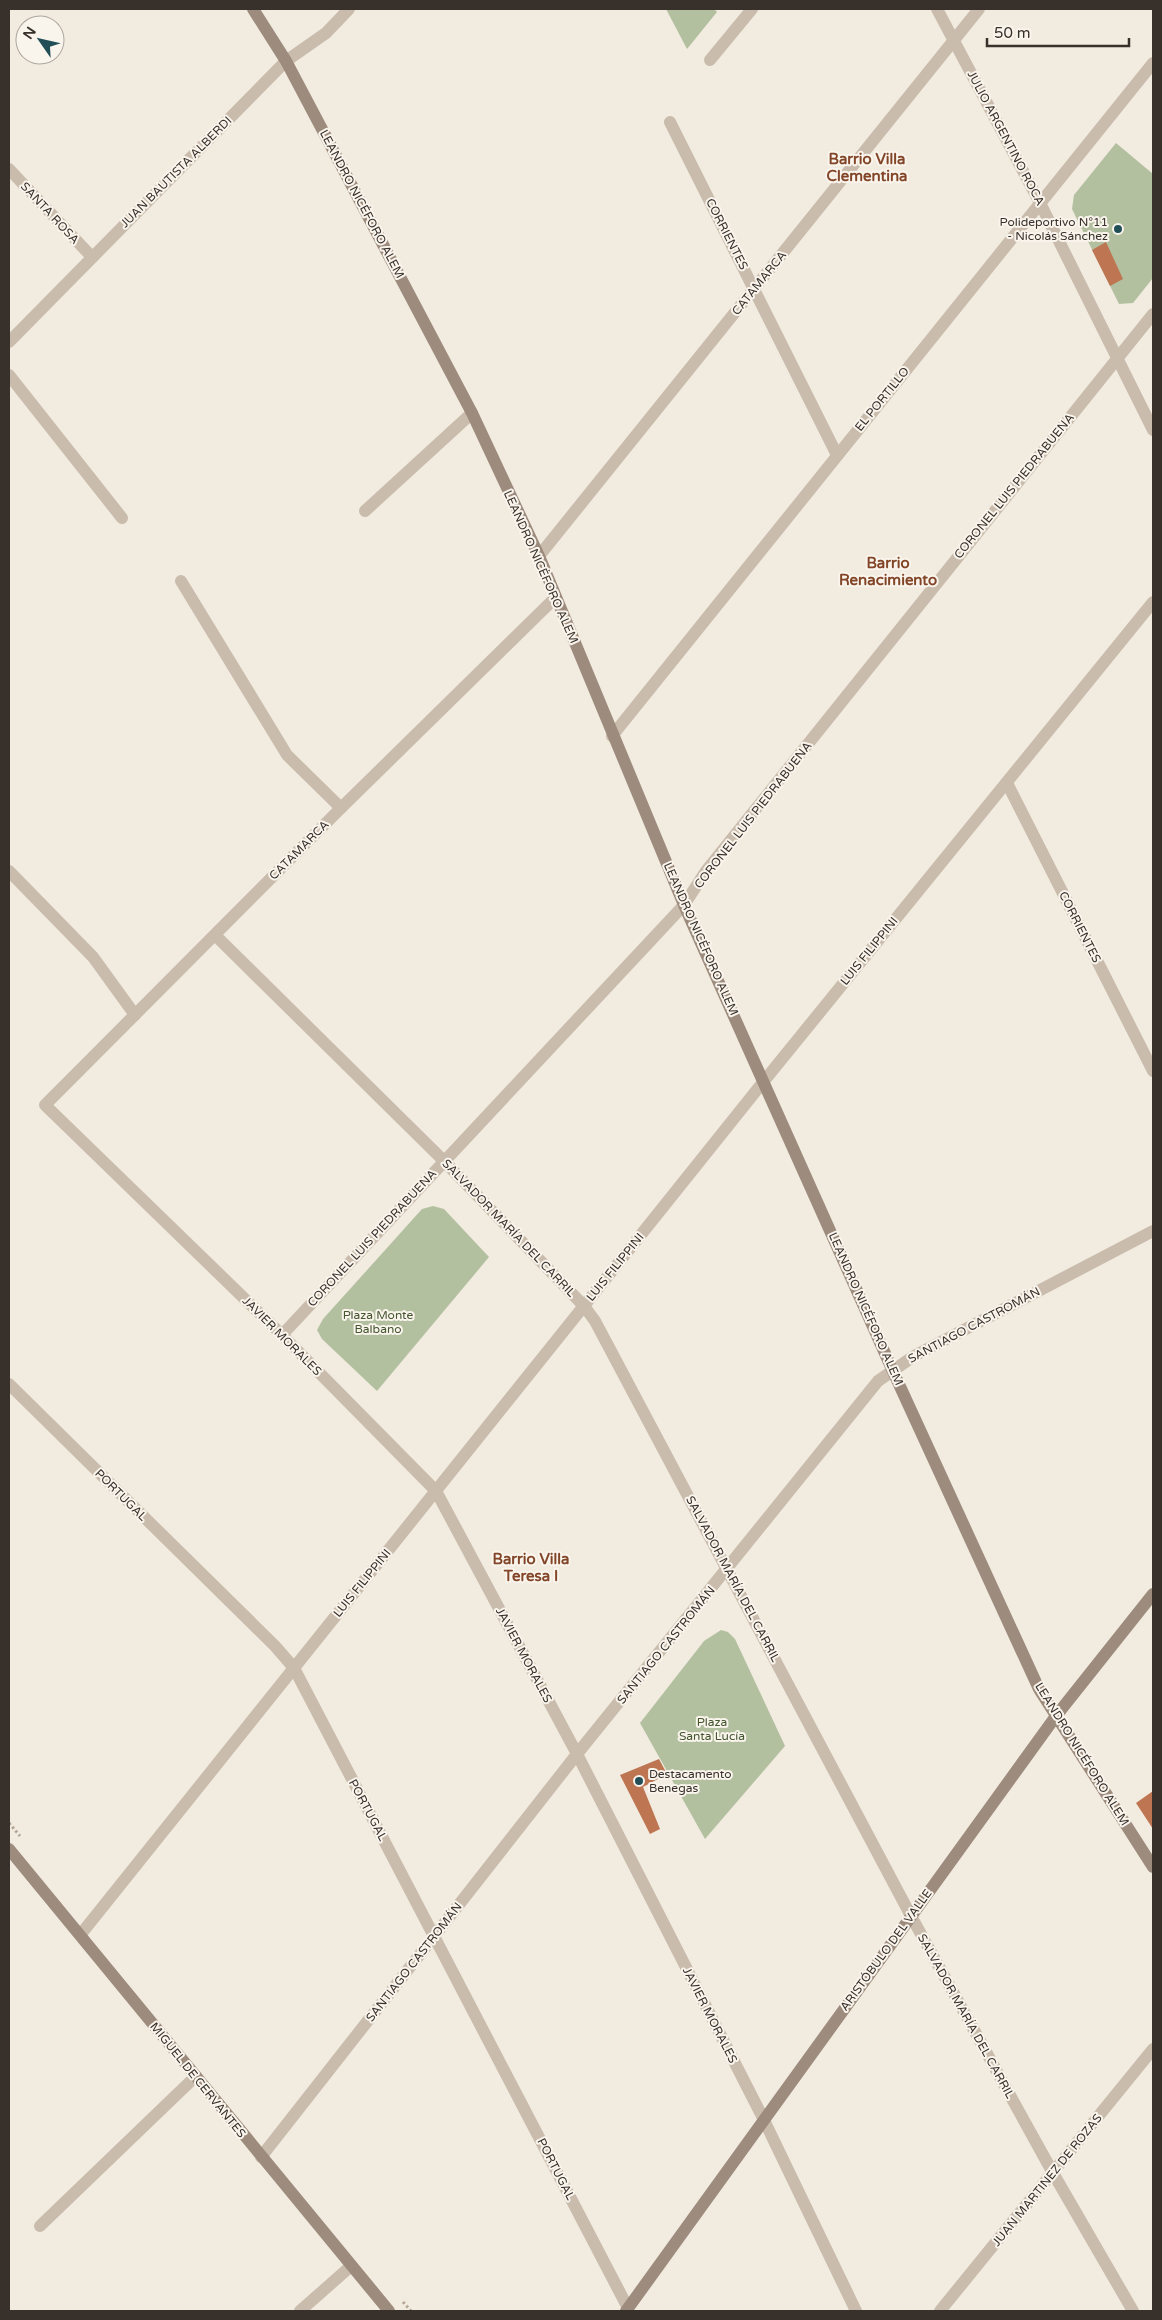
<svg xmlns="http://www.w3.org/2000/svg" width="1162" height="2320" font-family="'Varela Round',sans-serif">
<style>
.green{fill:#b3c0a0}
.building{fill:#be7551}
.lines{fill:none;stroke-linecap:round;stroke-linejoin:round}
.path{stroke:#b5a696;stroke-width:3;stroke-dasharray:2.5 2.5;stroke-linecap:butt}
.street{stroke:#c9bcac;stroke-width:12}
.secondary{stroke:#9d8c7d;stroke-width:12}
.poi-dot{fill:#224f57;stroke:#f9f4ec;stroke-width:2}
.labels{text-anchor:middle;stroke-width:4;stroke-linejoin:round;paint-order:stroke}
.street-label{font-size:12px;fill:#38302b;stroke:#f9f4ec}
.poi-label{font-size:12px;fill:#38302b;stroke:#f9f4ec;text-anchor:end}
.park-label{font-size:12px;fill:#445530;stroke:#f9f4ec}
.quarter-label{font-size:15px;font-weight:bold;fill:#824528;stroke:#f9f4ec}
</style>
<rect width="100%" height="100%" fill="#f2ebe0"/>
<g class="green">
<path d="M 666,9 L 714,9 L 717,12 L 687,49 Z"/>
<path d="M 1116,143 L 1153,174 L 1153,278 L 1133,303 L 1119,304 L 1072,209 L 1074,195 Z"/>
<path d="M 433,1206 L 444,1209 L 489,1257 L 377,1391 L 322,1339 L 317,1330 L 323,1319 L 422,1209 Z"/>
<path d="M 721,1630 L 728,1632 L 735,1639 L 785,1746 L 705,1839 L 640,1723 L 704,1641 Z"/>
</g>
<g class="building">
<path d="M 1106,242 L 1123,279 L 1110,286 L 1092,250 Z"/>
<path d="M 659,1759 L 667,1774 L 643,1787 L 660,1829 L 650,1834 L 620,1775 Z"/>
<path d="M 1153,1791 L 1153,1829 L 1136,1803 Z"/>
</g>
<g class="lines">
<g class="path">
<path d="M 9,1823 L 20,1836"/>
<path d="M 403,2302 L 411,2311"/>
</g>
<g class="street">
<path d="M 937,9 L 1040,203 L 1153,430"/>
<path d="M 710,60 L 752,9"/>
<path d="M 670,122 L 837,455"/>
<path d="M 9,169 L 92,257"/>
<path d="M 9,342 L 286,61 L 326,33 L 349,9"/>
<path d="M 9,375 L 122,518"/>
<path d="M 365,511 L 472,413"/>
<path d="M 539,556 L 979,9"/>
<path d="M 181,581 L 287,755 L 341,808"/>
<path d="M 556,597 L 341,808 L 45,1105 L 282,1335 L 436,1491 L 577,1754 L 764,2120 L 856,2311"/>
<path d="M 612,736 L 1153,63"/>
<path d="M 1007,783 L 1153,1071"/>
<path d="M 9,871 L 93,957 L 135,1015"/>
<path d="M 215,935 L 444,1161 L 584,1306 L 595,1321 L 911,1916 L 1053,2173 L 1133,2311"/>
<path d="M 282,1335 L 684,905 L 706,871 L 1153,314"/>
<path d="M 9,1384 L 275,1646 L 294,1668 L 628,2308"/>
<path d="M 81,1934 L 764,1081 L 1153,602"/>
<path d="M 261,2157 L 577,1754 L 878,1381 L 914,1356 L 1153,1231"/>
<path d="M 40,2226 L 195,2077"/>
<path d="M 300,2311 L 351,2266"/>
<path d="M 940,2311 L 1153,2049"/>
</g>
<g class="secondary">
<path d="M 253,9 L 286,61 L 472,413 L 539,556 L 684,905 L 892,1369 L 1039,1689 L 1153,1867"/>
<path d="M 9,1849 L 389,2311"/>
<path d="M 626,2311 L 1056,1716 L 1153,1594"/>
</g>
</g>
<g class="poi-dot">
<circle cx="1118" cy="229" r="5"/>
<circle cx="639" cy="1781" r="5"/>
</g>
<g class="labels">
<g class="street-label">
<text transform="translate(1006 138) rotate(62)" y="4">JULIO ARGENTINO ROCA</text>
<text transform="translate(176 172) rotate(-45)" y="4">JUAN BAUTISTA ALBERDI</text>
<text transform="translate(362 204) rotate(62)" y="4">LEANDRO NICÉFORO ALEM</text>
<text transform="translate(50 213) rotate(47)" y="4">SANTA ROSA</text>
<text transform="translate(727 234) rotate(63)" y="4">CORRIENTES</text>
<text transform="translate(759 283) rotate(-51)" y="4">CATAMARCA</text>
<text transform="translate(882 399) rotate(-51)" y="4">EL PORTILLO</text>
<text transform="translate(1014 486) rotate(-51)" y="4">CORONEL LUIS PIEDRABUENA</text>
<text transform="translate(541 567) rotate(66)" y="4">LEANDRO NICÉFORO ALEM</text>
<text transform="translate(753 815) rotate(-52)" y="4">CORONEL LUIS PIEDRABUENA</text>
<text transform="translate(299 850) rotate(-45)" y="4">CATAMARCA</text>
<text transform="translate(1080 927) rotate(63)" y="4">CORRIENTES</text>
<text transform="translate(701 939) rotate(66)" y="4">LEANDRO NICÉFORO ALEM</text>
<text transform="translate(869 951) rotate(-51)" y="4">LUIS FILIPPINI</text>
<text transform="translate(509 1228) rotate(46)" y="4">SALVADOR MARÍA DEL CARRIL</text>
<text transform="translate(372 1238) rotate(-47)" y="4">CORONEL LUIS PIEDRABUENA</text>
<text transform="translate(615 1267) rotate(-51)" y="4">LUIS FILIPPINI</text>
<text transform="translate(866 1309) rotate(66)" y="4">LEANDRO NICÉFORO ALEM</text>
<text transform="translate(974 1325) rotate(-28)" y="4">SANTIAGO CASTROMÁN</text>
<text transform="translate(282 1336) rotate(45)" y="4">JAVIER MORALES</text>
<text transform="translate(121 1495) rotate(45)" y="4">PORTUGAL</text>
<text transform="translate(733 1579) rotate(62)" y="4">SALVADOR MARÍA DEL CARRIL</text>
<text transform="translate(362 1583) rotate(-51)" y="4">LUIS FILIPPINI</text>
<text transform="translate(666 1645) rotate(-51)" y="4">SANTIAGO CASTROMÁN</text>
<text transform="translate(524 1655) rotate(62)" y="4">JAVIER MORALES</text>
<text transform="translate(1082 1754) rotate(58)" y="4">LEANDRO NICÉFORO ALEM</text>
<text transform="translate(368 1810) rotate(62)" y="4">PORTUGAL</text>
<text transform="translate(886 1950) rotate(-54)" y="4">ARISTÓBULO DEL VALLE</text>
<text transform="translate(414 1962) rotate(-52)" y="4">SANTIAGO CASTROMÁN</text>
<text transform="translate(710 2015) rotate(63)" y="4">JAVIER MORALES</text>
<text transform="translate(966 2016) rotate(61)" y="4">SALVADOR MARÍA DEL CARRIL</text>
<text transform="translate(198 2080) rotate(51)" y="4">MIGUEL DE CERVANTES</text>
<text transform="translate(556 2169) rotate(63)" y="4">PORTUGAL</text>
<text transform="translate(1047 2180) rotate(-51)" y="4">JUAN MARTINEZ DE ROZAS</text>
</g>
<g class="poi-label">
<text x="1108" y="226">Polideportivo N°11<tspan x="1108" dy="14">- Nicolás Sánchez</tspan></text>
<text x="649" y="1778" text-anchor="start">Destacamento<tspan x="649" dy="14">Benegas</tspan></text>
</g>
<g class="park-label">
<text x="378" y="1319">Plaza Monte<tspan x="378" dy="14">Balbano</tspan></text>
<text x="712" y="1726">Plaza<tspan x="712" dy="14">Santa Lucía</tspan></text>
</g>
<g class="quarter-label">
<text x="867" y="164">Barrio Villa<tspan x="867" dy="17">Clementina</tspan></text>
<text x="888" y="568">Barrio<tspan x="888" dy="17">Renacimiento</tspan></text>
<text x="531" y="1564">Barrio Villa<tspan x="531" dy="17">Teresa I</tspan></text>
</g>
</g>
<rect width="1162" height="2320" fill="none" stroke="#38302b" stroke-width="20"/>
<g transform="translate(40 40) rotate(304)"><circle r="24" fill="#f9f4ec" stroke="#aca69f"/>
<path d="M0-4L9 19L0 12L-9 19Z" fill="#224f57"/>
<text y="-8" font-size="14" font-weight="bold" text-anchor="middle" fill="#38302b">N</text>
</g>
<path d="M987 38v8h142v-8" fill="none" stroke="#38302b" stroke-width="2.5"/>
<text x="994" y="38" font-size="15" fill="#38302b" stroke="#f9f4ec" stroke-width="4" paint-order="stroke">50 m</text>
</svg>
